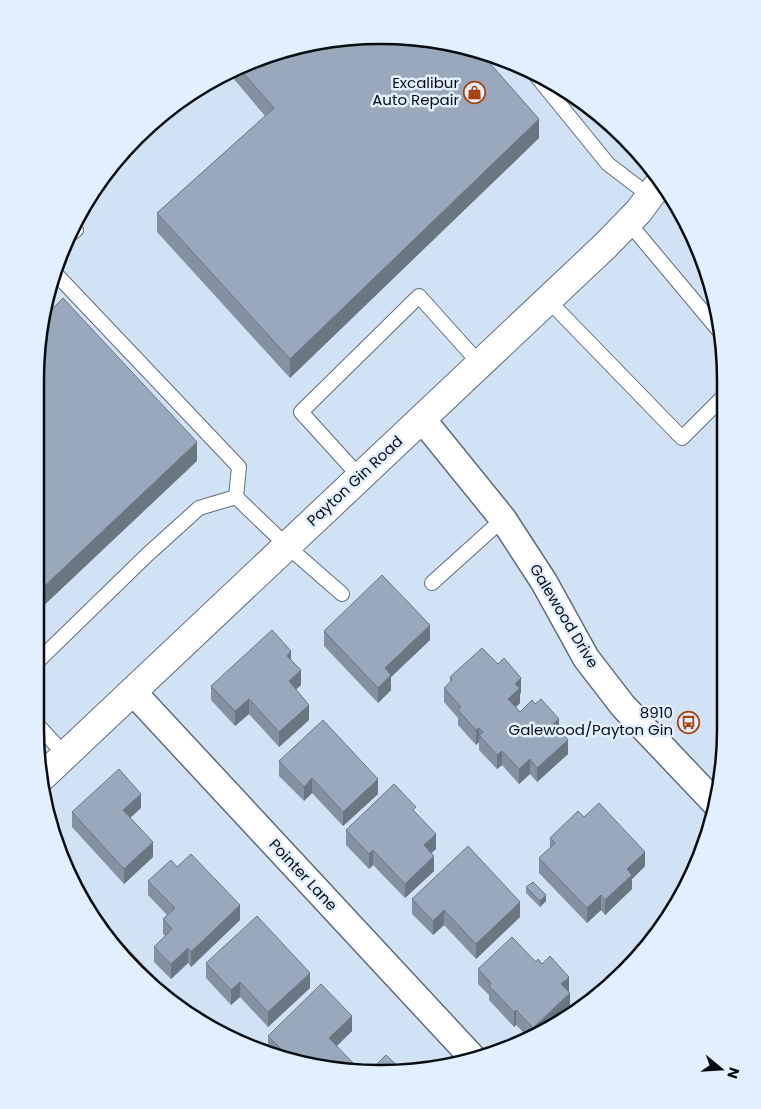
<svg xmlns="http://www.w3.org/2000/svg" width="761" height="1109" font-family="Poppins,sans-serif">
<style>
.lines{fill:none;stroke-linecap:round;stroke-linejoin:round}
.stream{stroke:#c27d61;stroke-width:9}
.service-casing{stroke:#5e6d7d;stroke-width:16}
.minor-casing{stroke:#5e6d7d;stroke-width:29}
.tertiary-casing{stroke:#5e6d7d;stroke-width:30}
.service{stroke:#fff;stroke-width:14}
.minor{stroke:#fff;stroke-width:26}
.tertiary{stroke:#fff;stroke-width:28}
.wall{fill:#8491a1}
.shaded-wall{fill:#6b7683}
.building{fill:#99a9bb;stroke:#6b7683}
.labels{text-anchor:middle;stroke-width:5;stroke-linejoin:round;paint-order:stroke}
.poi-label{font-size:15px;fill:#080d14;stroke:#e2effe;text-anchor:end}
.street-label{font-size:15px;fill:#080d14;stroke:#e2effe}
.rim{fill:none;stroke:#080d14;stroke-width:2.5}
</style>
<rect width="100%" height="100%" fill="#d2e2f5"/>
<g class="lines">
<path class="stream" d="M 91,916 L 175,1005"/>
<defs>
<g id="service">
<path d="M 534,73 L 608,164 L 650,196"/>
<path d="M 628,222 L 721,333"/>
<path d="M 67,237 L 76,230 L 72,226"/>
<path d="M 55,273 L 239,467 L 236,497 L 287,546 L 342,594"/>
<path d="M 548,300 L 682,438 L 726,394"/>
<path d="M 360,477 L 301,412 L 419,296 L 480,364"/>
<path d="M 432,583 L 503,519"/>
<path d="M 36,663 L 147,555 L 199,508 L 236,497"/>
<path d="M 35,722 L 65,755"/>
</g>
<g id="minor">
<path d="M 422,419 L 503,519 L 544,582 L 586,658 L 623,706 L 716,804"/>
<path d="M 133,692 L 473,1058"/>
</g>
<path id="tertiary" d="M 43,776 L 606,245 L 639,211 L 661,181"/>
</defs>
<use href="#service" class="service-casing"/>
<use href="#minor" class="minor-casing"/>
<use href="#tertiary" class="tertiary-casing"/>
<use href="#service" class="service"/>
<use href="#minor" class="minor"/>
<use href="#tertiary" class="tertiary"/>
</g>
<g class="wall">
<path d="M 248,61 L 539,138 L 290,378 L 157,232 L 157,213 L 265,116 L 228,72 Z"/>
<path d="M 324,631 L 430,640 L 391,677 L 391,690 L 378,703 L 324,646 Z"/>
<path d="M 291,660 L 301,685 L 296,689 L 309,720 L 279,747 L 249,714 L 235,726 L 211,700 L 211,686 Z"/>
<path d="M 450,677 L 521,693 L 520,694 L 520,703 L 516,707 L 520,712 L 559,730 L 568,754 L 537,782 L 530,774 L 519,784 L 502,765 L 497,769 L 479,750 L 479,742 L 476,745 L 458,725 L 458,718 L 444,702 L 444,688 L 450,682 Z"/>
<path d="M 279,761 L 378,794 L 343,826 L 312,793 L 304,801 L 279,776 Z"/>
<path d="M 141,808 L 130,818 L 153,857 L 124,884 L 72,827 L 72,812 Z"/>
<path d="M 416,813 L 436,849 L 431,853 L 434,871 L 405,898 L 373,865 L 369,869 L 346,845 L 346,830 Z"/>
<path d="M 584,817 L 645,866 L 632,879 L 632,889 L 605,915 L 601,910 L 587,923 L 539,873 L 539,858 L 550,848 L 550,838 Z"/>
<path d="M 177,867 L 240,920 L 191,967 L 188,963 L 171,979 L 154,962 L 154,947 L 165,936 L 163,934 L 163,919 L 167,915 L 148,895 L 148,881 Z"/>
<path d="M 526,887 L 546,901 L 540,907 L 526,893 Z"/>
<path d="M 412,899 L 520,917 L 476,959 L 444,925 L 433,935 L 412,914 Z"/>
<path d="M 536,962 L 569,992 L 570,1008 L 546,1031 L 528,1037 L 516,1025 L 514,1027 L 489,1000 L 489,995 L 478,984 L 478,969 Z"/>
<path d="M 206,963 L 310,988 L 268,1027 L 240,997 L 231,1005 L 206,978 Z"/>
<path d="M 352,1031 L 337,1046 L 356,1073 L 270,1053 L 268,1051 L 268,1036 Z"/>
</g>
<g class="shaded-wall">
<path d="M 539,119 L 539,138 L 290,378 L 290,359 Z"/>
<path d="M 197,442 L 197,461 L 37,612 L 37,593 Z"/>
<path d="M 430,625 L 430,640 L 391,677 L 391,690 L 378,703 L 378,688 L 385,668 Z"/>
<path d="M 291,651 L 291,666 L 287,656 Z"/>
<path d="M 301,670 L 301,685 L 289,696 L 289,681 Z"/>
<path d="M 521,678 L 521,693 L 520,694 L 520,703 L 508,714 L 508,699 L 515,684 Z"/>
<path d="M 249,699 L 249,714 L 235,726 L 235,711 Z"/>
<path d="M 309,705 L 309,720 L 279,747 L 279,732 Z"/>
<path d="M 559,719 L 559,733 L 553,724 Z"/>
<path d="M 479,728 L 479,742 L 476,745 L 476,730 Z"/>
<path d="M 568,740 L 568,754 L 537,782 L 537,768 Z"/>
<path d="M 502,751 L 502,765 L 497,769 L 497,755 Z"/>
<path d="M 530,759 L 530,774 L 519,784 L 519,769 Z"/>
<path d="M 312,778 L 312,793 L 304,801 L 304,787 Z"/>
<path d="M 378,779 L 378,794 L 343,826 L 343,812 Z"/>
<path d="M 141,794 L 141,808 L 123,824 L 123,810 Z"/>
<path d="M 436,834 L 436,849 L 424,860 L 424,845 Z"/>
<path d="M 153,842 L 153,857 L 124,884 L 124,869 Z"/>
<path d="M 373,850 L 373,865 L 369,869 L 369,854 Z"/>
<path d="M 645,852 L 645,866 L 632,879 L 632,889 L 605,915 L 605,900 L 627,869 Z"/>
<path d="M 434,856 L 434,871 L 405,898 L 405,884 Z"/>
<path d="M 546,895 L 546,901 L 540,907 L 540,901 Z"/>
<path d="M 601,895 L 601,910 L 587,923 L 587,908 Z"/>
<path d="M 520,902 L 520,917 L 476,959 L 476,944 Z"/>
<path d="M 240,905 L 240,920 L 191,967 L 191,952 Z"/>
<path d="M 444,910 L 444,925 L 433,935 L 433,921 Z"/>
<path d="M 188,948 L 188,963 L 171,979 L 171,964 Z"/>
<path d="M 310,973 L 310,988 L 268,1027 L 268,1012 Z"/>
<path d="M 569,977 L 569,992 L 561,999 L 561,984 Z"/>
<path d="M 240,982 L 240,997 L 231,1005 L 231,990 Z"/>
<path d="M 570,993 L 570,1008 L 546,1031 L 533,1035 L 533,1028 Z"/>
<path d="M 516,1010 L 516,1025 L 514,1027 L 514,1012 Z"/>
<path d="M 352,1016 L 352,1031 L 329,1053 L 329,1038 Z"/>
<path d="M 356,1066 L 356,1073 L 350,1072 Z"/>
</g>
<g class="building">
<path d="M 380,35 L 448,42 L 480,52 L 539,119 L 290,359 L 157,213 L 274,108 L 238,67 L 248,61 L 313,42 Z"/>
<path d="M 63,298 L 197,442 L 37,593 L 42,319 Z"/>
<path d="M 382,575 L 430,625 L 385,668 L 391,675 L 378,688 L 324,631 Z"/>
<path d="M 272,630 L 291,651 L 287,656 L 301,670 L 289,681 L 309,705 L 279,732 L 249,699 L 235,711 L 211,686 Z"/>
<path d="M 482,648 L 498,664 L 504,658 L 521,678 L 515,684 L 520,688 L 508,699 L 520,712 L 532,700 L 535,704 L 541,699 L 559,719 L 553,724 L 568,740 L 537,768 L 530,759 L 519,769 L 502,751 L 497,755 L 479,735 L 483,732 L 479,728 L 476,730 L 458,710 L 461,707 L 444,688 L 452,680 L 450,677 Z"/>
<path d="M 323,720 L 378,779 L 343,812 L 312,778 L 304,787 L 279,761 Z"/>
<path d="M 119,769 L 141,794 L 123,810 L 153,842 L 124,869 L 72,812 Z"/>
<path d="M 394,784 L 416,807 L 413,810 L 436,834 L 424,845 L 434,856 L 405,884 L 373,850 L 369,854 L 346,830 Z"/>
<path d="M 599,803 L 645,852 L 627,869 L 632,875 L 605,900 L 601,895 L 587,908 L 539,858 L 555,843 L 550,838 L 578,811 L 584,817 Z"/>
<path d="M 468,846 L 520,902 L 476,944 L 444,910 L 433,921 L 412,899 Z"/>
<path d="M 191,854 L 240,905 L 191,952 L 188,948 L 171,964 L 154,947 L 172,929 L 163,919 L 175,908 L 148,881 L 171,860 L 177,867 Z"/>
<path d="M 533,882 L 546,895 L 540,901 L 526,887 Z"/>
<path d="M 257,916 L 310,973 L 268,1012 L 240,982 L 231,990 L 206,963 Z"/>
<path d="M 512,937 L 536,962 L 538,959 L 542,964 L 550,956 L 569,977 L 561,984 L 570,993 L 533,1028 L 516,1010 L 514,1012 L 489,986 L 491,983 L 478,969 Z"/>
<path d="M 321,984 L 352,1016 L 329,1038 L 356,1066 L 350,1072 L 289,1057 L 268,1036 Z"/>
<path d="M 601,987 L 603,989 L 576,1010 Z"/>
<path d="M 386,1055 L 402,1070 L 368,1073 Z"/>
</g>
<defs>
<symbol id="shop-ring" viewBox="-11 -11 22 22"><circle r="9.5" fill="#e2effe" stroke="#a74311" stroke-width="1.5"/><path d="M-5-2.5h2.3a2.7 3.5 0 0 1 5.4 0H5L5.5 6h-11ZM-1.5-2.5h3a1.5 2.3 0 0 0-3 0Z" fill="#a74311"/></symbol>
<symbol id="bus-ring" viewBox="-11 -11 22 22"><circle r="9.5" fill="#e2effe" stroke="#a74311" stroke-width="1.5"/><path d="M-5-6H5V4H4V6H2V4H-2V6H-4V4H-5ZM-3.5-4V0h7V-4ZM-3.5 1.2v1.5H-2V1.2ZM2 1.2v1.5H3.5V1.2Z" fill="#a74311"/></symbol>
</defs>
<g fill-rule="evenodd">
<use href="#shop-ring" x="462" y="80" width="25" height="25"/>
<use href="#bus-ring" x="676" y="710" width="25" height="25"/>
</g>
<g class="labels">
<g class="poi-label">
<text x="459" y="88">Excalibur<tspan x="459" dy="17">Auto Repair</tspan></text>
<text x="673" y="718">8910<tspan x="673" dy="17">Galewood/Payton Gin</tspan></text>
</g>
<g class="street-label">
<text transform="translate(355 481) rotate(-43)" y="5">Payton Gin Road</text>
<text transform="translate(564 616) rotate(59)" y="5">Galewood Drive</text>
<text transform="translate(303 875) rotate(47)" y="5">Pointer Lane</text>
</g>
</g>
<path d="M0 0H761V1109H0ZM380 44H381A336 336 0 0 1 717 380V729A336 336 0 0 1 381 1065H380A336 336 0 0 1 44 729V380A336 336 0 0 1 380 44Z" fill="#e2effe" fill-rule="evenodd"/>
<path class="rim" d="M380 44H381A336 336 0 0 1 717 380V729A336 336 0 0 1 381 1065H380A336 336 0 0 1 44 729V380A336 336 0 0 1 380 44Z"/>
<g transform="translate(721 1069) rotate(108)" stroke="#e2effe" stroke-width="4" paint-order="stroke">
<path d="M0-4L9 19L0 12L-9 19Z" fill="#080d14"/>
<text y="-8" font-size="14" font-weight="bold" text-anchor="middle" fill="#080d14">N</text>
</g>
</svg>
